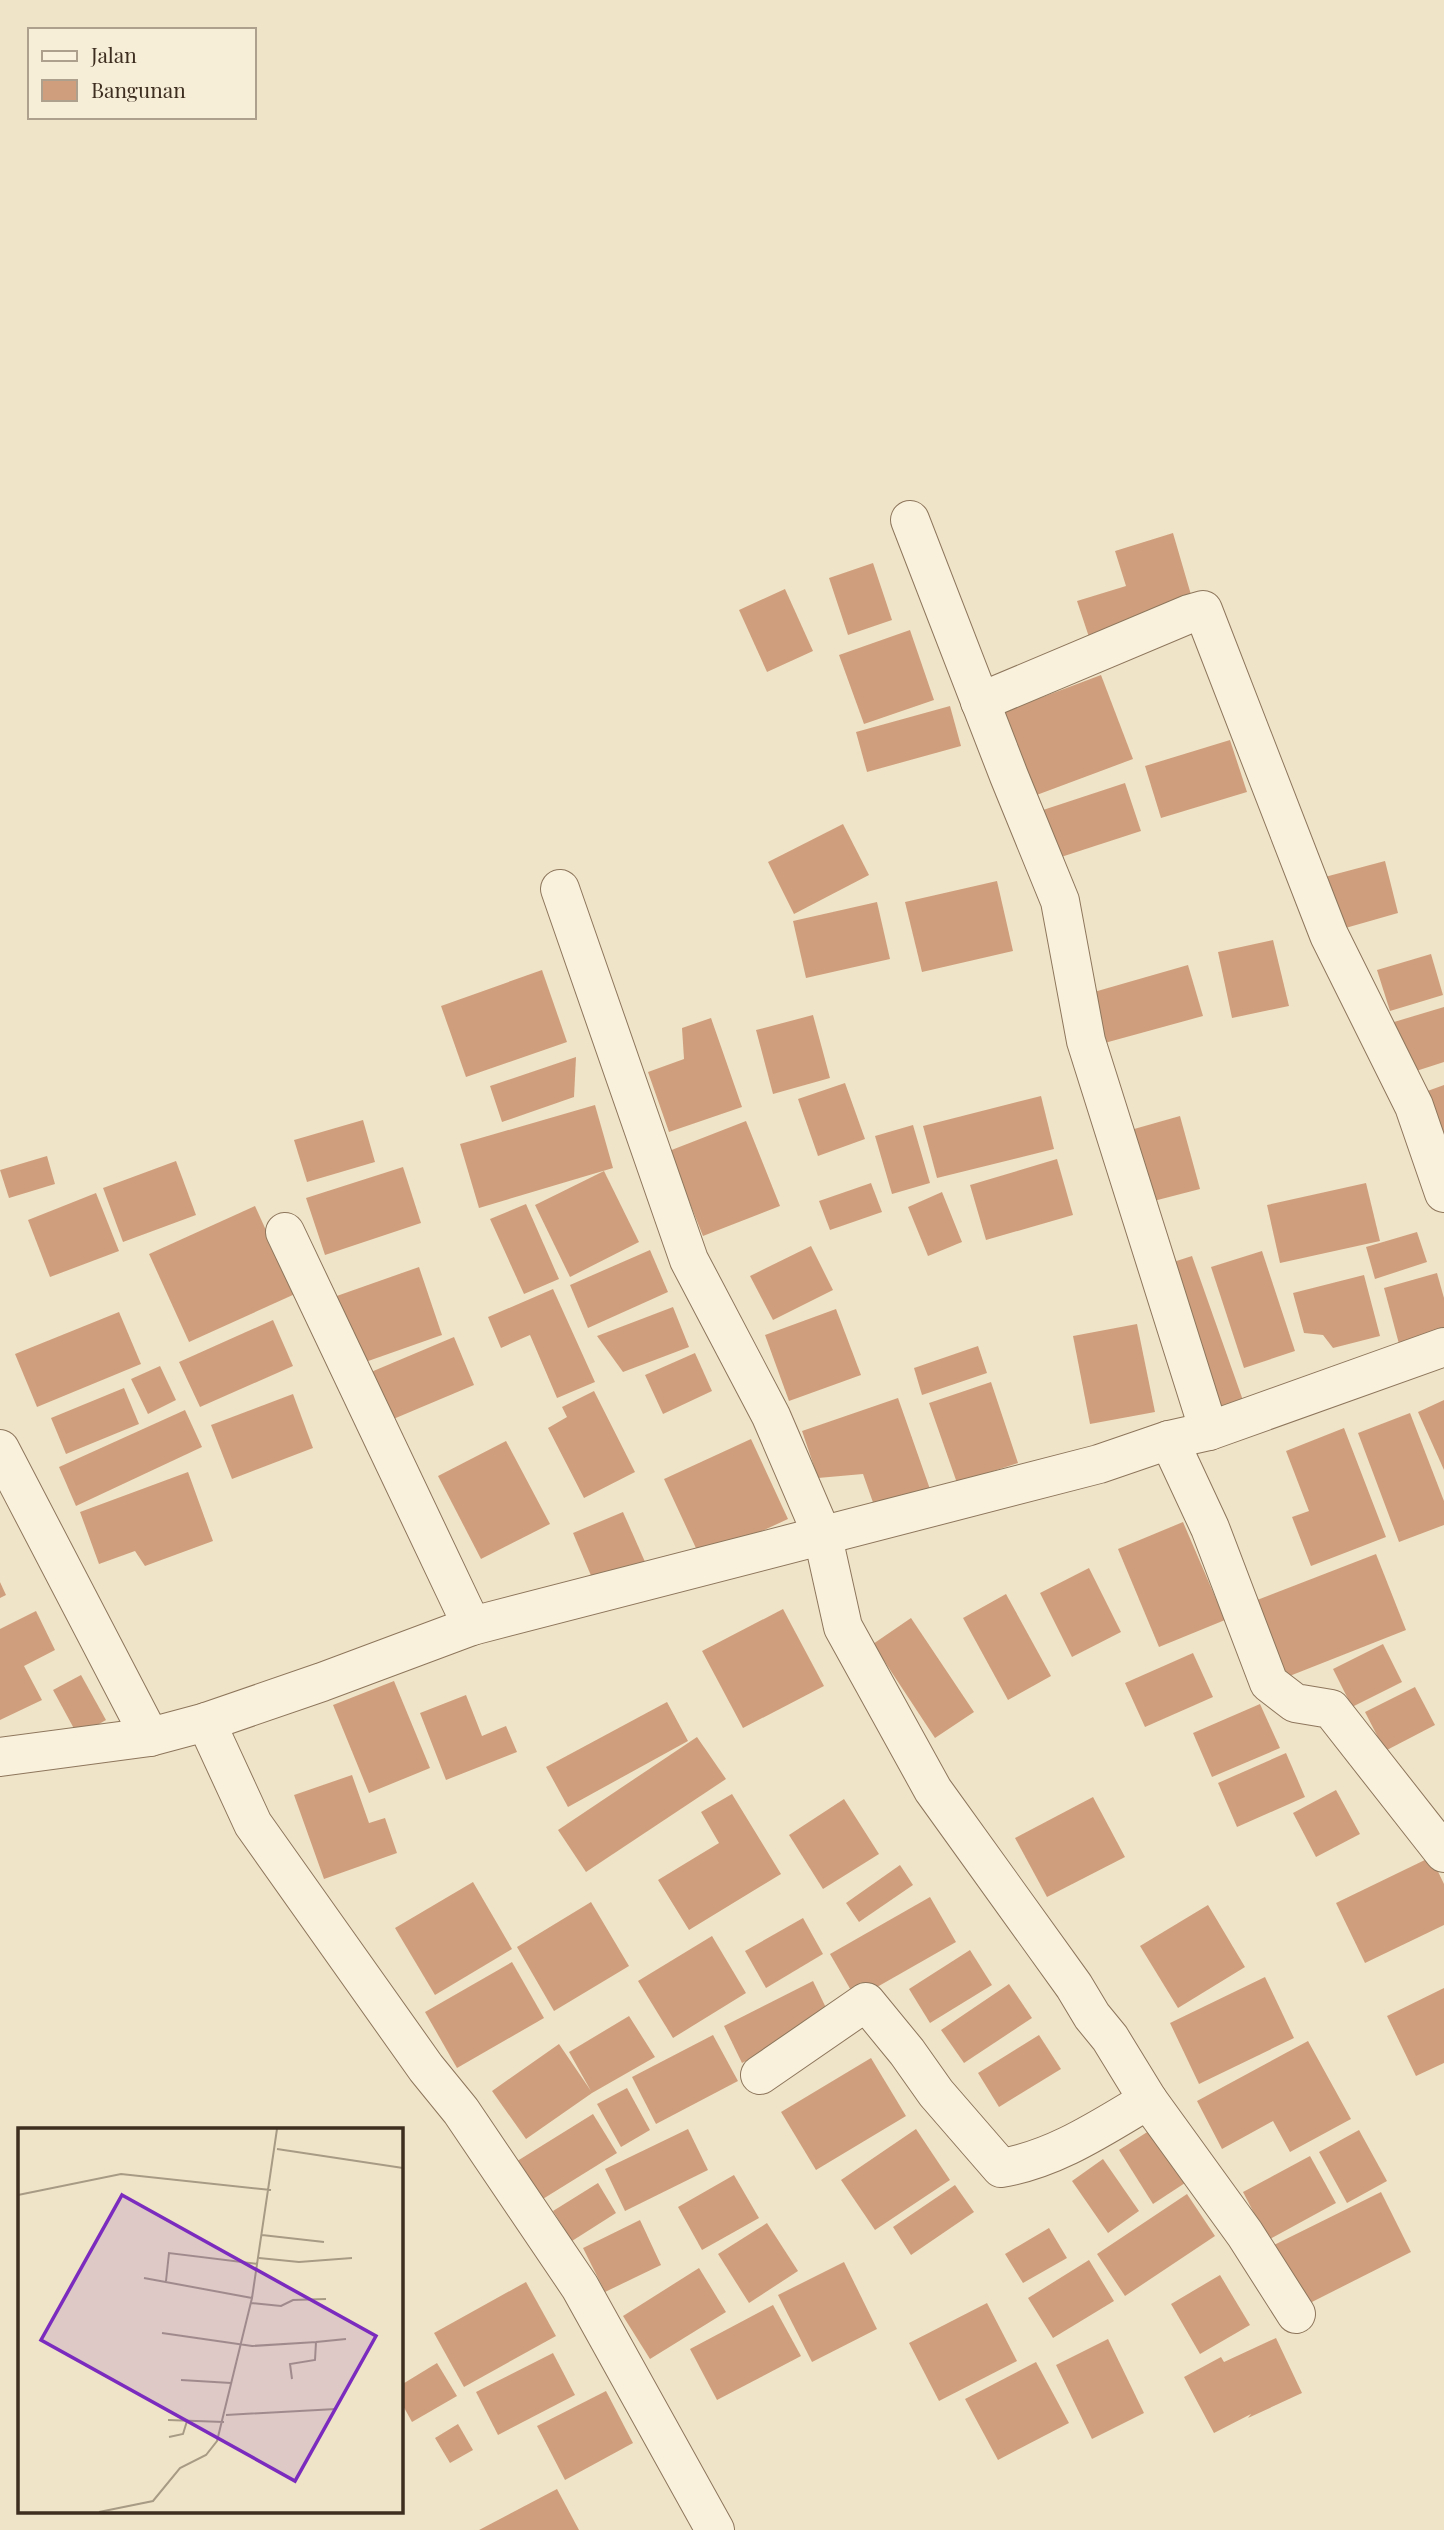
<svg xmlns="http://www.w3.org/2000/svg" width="1444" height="2530" font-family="'Playfair Display',serif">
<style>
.building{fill:#cf9f7d}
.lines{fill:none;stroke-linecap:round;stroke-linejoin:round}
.minor-casing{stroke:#8d765c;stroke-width:40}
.minor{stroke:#faf1dc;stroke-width:38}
.inset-road{fill:none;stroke:#a89b85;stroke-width:2}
.view{fill:#7b2cbf;fill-opacity:0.15;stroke:#7b2cbf;stroke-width:3.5}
.inset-edge{fill:none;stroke:#3d2e20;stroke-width:3.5}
</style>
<rect width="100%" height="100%" fill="#f0e4c8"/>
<g class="building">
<path d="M 1173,533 L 1194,605 L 1089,637 L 1077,601 L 1126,586 L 1115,551 Z"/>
<path d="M 873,563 L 892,620 L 848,635 L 829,578 Z"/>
<path d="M 785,589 L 813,651 L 767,672 L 739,610 Z"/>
<path d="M 910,630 L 934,700 L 864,724 L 839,655 Z"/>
<path d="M 1101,675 L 1133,759 L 1034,796 L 1003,712 Z"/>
<path d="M 950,706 L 961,746 L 867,772 L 856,732 Z"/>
<path d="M 1230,740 L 1247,792 L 1161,818 L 1145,766 Z"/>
<path d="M 1125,783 L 1141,831 L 1058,858 L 1043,810 Z"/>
<path d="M 843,824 L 869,875 L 794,914 L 768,862 Z"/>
<path d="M 1385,861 L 1398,913 L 1335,931 L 1321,878 Z"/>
<path d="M 997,881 L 1013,951 L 922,972 L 905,902 Z"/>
<path d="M 877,902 L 890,959 L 806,978 L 793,921 Z"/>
<path d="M 1273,940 L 1289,1006 L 1232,1018 L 1218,952 Z"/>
<path d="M 1431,954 L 1443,995 L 1390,1011 L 1377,970 Z"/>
<path d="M 1188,965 L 1203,1016 L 1101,1044 L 1087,994 Z"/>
<path d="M 542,970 L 567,1042 L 466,1077 L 441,1006 Z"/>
<path d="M 1444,1007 L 1444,1062 L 1410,1073 L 1394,1022 Z"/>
<path d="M 813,1015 L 830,1078 L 773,1094 L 756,1030 Z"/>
<path d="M 711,1018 L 742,1107 L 669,1132 L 648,1072 L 684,1059 L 682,1028 Z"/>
<path d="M 576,1057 L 574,1097 L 502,1122 L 490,1086 Z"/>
<path d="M 845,1083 L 865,1139 L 818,1156 L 798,1099 Z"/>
<path d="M 1444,1085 L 1444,1152 L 1422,1093 Z"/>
<path d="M 1041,1096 L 1054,1149 L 937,1178 L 923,1126 Z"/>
<path d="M 595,1105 L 613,1168 L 479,1208 L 460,1144 Z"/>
<path d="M 1180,1116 L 1200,1189 L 1146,1203 L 1127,1131 Z"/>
<path d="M 363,1120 L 375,1162 L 307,1182 L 294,1140 Z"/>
<path d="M 746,1121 L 780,1206 L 703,1236 L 669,1151 Z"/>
<path d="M 913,1125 L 930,1183 L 892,1194 L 875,1136 Z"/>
<path d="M 47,1156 L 55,1184 L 9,1198 L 0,1170 Z"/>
<path d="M 1057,1159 L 1073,1215 L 986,1240 L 970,1185 Z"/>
<path d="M 176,1161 L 196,1215 L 123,1242 L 103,1188 Z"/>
<path d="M 403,1167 L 421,1223 L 325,1255 L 306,1198 Z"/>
<path d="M 604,1171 L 639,1242 L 570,1277 L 535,1205 Z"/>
<path d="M 871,1183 L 882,1212 L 830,1230 L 819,1201 Z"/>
<path d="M 1366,1183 L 1380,1241 L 1280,1263 L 1267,1205 Z"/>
<path d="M 942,1192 L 962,1242 L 928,1256 L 908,1207 Z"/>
<path d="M 96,1193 L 119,1251 L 50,1277 L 28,1220 Z"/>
<path d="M 526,1204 L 559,1279 L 524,1294 L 490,1219 Z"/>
<path d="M 255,1206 L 295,1294 L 189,1342 L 149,1254 Z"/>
<path d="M 1417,1232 L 1427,1262 L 1375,1279 L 1366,1247 Z"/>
<path d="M 811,1246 L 833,1290 L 773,1320 L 750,1276 Z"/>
<path d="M 650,1250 L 668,1292 L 588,1328 L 570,1285 Z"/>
<path d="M 1262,1251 L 1295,1351 L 1244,1368 L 1211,1267 Z"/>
<path d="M 1192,1256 L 1245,1406 L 1216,1416 L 1164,1265 Z"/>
<path d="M 419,1267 L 442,1335 L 354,1366 L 331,1298 Z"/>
<path d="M 1437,1273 L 1444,1298 L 1444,1332 L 1399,1344 L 1384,1288 Z"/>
<path d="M 1364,1275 L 1380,1336 L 1333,1348 L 1323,1335 L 1304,1333 L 1293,1293 Z"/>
<path d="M 553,1289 L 595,1382 L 557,1398 L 530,1335 L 501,1348 L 488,1317 Z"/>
<path d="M 673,1307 L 689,1347 L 623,1372 L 597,1336 Z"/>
<path d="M 836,1309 L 861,1375 L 789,1401 L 765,1335 Z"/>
<path d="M 119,1312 L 141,1364 L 37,1407 L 15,1354 Z"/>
<path d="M 273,1320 L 293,1366 L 200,1407 L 179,1362 Z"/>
<path d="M 1137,1324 L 1155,1412 L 1090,1424 L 1073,1336 Z"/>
<path d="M 454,1337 L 474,1385 L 391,1420 L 371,1372 Z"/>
<path d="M 978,1346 L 987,1373 L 922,1395 L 914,1368 Z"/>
<path d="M 695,1353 L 712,1391 L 663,1414 L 645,1375 Z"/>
<path d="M 160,1366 L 176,1400 L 148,1414 L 131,1379 Z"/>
<path d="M 991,1382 L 1018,1463 L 957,1483 L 929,1403 Z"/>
<path d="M 124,1388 L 139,1424 L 66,1454 L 51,1418 Z"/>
<path d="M 594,1391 L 635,1472 L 584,1498 L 548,1428 L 567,1417 L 562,1407 Z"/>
<path d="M 293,1394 L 313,1448 L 232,1479 L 211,1425 Z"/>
<path d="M 898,1398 L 931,1492 L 876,1511 L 863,1474 L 818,1478 L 802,1431 Z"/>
<path d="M 1444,1400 L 1444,1470 L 1418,1412 Z"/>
<path d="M 185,1410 L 202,1447 L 76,1506 L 59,1467 Z"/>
<path d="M 1410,1413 L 1444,1501 L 1444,1525 L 1399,1542 L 1358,1433 Z"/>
<path d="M 1344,1428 L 1386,1537 L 1311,1566 L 1292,1517 L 1309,1511 L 1286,1451 Z"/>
<path d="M 751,1439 L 788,1519 L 701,1559 L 664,1479 Z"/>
<path d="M 506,1441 L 550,1524 L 481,1559 L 438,1476 Z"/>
<path d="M 188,1472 L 213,1541 L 145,1566 L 135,1551 L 99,1564 L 80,1512 Z"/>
<path d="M 623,1512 L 646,1564 L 595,1585 L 573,1533 Z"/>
<path d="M 1183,1522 L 1225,1620 L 1159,1647 L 1118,1549 Z"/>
<path d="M 1376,1554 L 1406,1630 L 1282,1679 L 1252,1602 Z"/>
<path d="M 1089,1568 L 1121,1632 L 1072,1657 L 1040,1593 Z"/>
<path d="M 0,1582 L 6,1595 L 0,1598 Z"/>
<path d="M 1006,1594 L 1051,1676 L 1008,1700 L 963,1618 Z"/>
<path d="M 783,1609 L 824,1686 L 743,1728 L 702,1651 Z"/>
<path d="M 36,1611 L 55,1650 L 24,1666 L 42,1700 L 0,1720 L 0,1629 Z"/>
<path d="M 911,1618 L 974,1712 L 935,1738 L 873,1644 Z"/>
<path d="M 1383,1644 L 1402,1682 L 1352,1707 L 1333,1669 Z"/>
<path d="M 1193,1653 L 1213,1697 L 1145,1727 L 1125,1683 Z"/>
<path d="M 81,1675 L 106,1720 L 78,1736 L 53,1690 Z"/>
<path d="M 394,1681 L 430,1768 L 369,1793 L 333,1705 Z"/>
<path d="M 1415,1687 L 1435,1725 L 1385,1751 L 1365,1712 Z"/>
<path d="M 466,1695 L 482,1736 L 506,1726 L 517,1752 L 446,1780 L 420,1713 Z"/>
<path d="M 667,1702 L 688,1741 L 568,1807 L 546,1767 Z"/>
<path d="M 1260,1704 L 1280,1748 L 1212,1777 L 1193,1733 Z"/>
<path d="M 697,1737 L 726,1779 L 586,1872 L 558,1830 Z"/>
<path d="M 1286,1753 L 1305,1797 L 1237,1827 L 1218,1783 Z"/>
<path d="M 352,1775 L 369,1823 L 385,1818 L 397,1853 L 324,1879 L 294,1795 Z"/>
<path d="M 1336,1790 L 1360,1834 L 1316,1857 L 1293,1813 Z"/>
<path d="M 732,1794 L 781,1874 L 689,1930 L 658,1880 L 719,1843 L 701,1812 Z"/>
<path d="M 1093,1797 L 1125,1857 L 1047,1897 L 1015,1838 Z"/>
<path d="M 844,1799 L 879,1854 L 823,1889 L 789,1835 Z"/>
<path d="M 1431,1857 L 1444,1884 L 1444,1925 L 1365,1963 L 1336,1903 Z"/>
<path d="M 900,1865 L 913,1885 L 859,1922 L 846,1903 Z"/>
<path d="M 473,1882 L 512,1949 L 435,1995 L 395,1928 Z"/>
<path d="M 930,1897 L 956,1942 L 856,1999 L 830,1954 Z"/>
<path d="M 591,1902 L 629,1966 L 554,2011 L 517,1947 Z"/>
<path d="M 1208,1905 L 1245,1967 L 1178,2008 L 1140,1946 Z"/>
<path d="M 803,1918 L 823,1954 L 766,1988 L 745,1951 Z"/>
<path d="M 712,1936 L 746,1993 L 673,2038 L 638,1981 Z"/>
<path d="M 970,1950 L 992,1985 L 930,2023 L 909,1989 Z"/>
<path d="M 512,1962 L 544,2018 L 457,2068 L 425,2012 Z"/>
<path d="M 1265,1977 L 1294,2038 L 1199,2084 L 1170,2023 Z"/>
<path d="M 813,1981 L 831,2018 L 742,2063 L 724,2026 Z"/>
<path d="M 1009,1984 L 1032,2018 L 964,2063 L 941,2030 Z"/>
<path d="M 1444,1988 L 1444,2063 L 1416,2076 L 1387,2016 Z"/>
<path d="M 629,2016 L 655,2057 L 592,2093 L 526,2139 L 492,2091 L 559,2044 L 591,2091 L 569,2052 Z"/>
<path d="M 713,2035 L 738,2081 L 656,2124 L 632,2077 Z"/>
<path d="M 1039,2035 L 1061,2069 L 999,2107 L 978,2073 Z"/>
<path d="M 1308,2041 L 1351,2119 L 1290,2152 L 1273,2121 L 1222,2149 L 1197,2101 Z"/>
<path d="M 871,2058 L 906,2116 L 816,2170 L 781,2112 Z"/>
<path d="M 627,2088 L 650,2130 L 621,2147 L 597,2104 Z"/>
<path d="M 593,2114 L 617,2153 L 538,2202 L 514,2163 Z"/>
<path d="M 688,2129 L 708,2170 L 625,2211 L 605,2169 Z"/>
<path d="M 916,2129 L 950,2180 L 875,2230 L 841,2180 Z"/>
<path d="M 1152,2129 L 1185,2183 L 1153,2204 L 1119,2150 Z"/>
<path d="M 1359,2130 L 1387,2181 L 1347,2203 L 1319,2152 Z"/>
<path d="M 1310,2156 L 1336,2203 L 1268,2240 L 1243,2192 Z"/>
<path d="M 1103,2159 L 1139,2211 L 1108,2233 L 1072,2181 Z"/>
<path d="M 734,2175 L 759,2218 L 702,2250 L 678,2207 Z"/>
<path d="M 598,2183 L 616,2213 L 572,2241 L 553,2211 Z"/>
<path d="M 955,2185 L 974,2212 L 911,2255 L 893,2227 Z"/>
<path d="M 1381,2192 L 1411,2252 L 1304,2306 L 1274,2245 Z"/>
<path d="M 1187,2194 L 1215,2236 L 1125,2296 L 1097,2254 Z"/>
<path d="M 640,2220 L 661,2265 L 605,2292 L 583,2248 Z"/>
<path d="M 767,2223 L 798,2271 L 749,2303 L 718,2254 Z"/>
<path d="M 1049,2228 L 1067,2258 L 1023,2283 L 1005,2254 Z"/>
<path d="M 1089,2260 L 1114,2301 L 1053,2338 L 1028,2298 Z"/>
<path d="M 844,2262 L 877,2329 L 812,2362 L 778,2295 Z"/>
<path d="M 699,2268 L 726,2312 L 650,2359 L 623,2316 Z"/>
<path d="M 1220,2275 L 1250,2325 L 1200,2354 L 1171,2304 Z"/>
<path d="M 526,2282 L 556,2336 L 464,2387 L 434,2333 Z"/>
<path d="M 987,2303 L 1017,2361 L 939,2401 L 909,2343 Z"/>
<path d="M 773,2305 L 801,2356 L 717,2400 L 690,2349 Z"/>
<path d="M 1276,2338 L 1302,2393 L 1248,2418 L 1251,2414 L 1214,2433 L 1184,2377 L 1221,2357 L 1224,2362 Z"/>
<path d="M 1108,2339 L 1144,2413 L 1092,2439 L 1056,2365 Z"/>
<path d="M 553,2353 L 575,2395 L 498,2435 L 476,2392 Z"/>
<path d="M 1036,2362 L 1069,2423 L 998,2460 L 965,2399 Z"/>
<path d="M 437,2363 L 457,2396 L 412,2422 L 401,2402 L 401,2385 Z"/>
<path d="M 606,2391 L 633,2443 L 565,2480 L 537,2426 Z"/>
<path d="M 458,2424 L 473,2450 L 450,2463 L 435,2438 Z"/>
<path d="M 557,2489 L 579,2530 L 479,2530 Z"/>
</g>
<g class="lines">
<defs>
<g id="minor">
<path d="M 910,520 L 1009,776 L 1060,901 L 1086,1041 L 1209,1431"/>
<path d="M 980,702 L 1189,614 L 1203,610 L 1329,935 L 1414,1106 L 1444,1193"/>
<path d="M 560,889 L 689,1260 L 771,1416 L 823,1537 L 843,1627 L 933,1790 L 1074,1986 L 1092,2016 L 1110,2038 L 1148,2100 C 1101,2128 1055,2159 1001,2168 L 936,2093 L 907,2052 L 866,2002 L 760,2075"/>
<path d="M 285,1232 L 472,1626"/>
<path d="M 1169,1440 L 1210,1528 L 1269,1683 L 1295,1703 L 1331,1709 L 1444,1853"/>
<path d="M 0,1449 L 150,1737"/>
<path d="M 206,1722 L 253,1824 L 426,2068 L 461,2111 L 580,2287 L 715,2530"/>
<path d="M 0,1757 L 150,1737 L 206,1722 L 322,1682 L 472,1626 L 1099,1464 L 1169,1440 L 1209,1431 L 1444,1347"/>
<path d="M 1148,2100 L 1245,2234 L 1296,2314"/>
</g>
</defs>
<use href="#minor" class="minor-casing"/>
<use href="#minor" class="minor"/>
</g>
<g transform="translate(18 2128)">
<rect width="385" height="385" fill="#f0e4c8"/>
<path class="inset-road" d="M 259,21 L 385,40M 0,67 L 103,46 L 253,62M 244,107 L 306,114M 241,130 L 281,134 L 334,130M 126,150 L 234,170M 148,153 L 151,125 L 240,136M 233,175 L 263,178 L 275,172 L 308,171M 144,205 L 234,218 L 298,214 L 297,232 L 272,236 L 274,251M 298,214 L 328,211M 163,252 L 213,255M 208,287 L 318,281M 150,292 L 206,294M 151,309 L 165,306 L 169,293M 81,384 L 135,373 L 162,340 L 188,327 L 199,313 L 234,170 L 259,1"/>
<path class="view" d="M 104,67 L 358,208 L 277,353 L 23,212 Z"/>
<rect width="385" height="385" class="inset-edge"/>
</g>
<rect x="28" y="28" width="228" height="91" fill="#f7eed8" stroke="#ada18e" stroke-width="2"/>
<rect x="42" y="51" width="35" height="10" fill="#faf1dc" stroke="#ada18e" stroke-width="2"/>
<text x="91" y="63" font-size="21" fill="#3d2e20">Jalan</text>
<rect x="42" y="80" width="35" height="21" fill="#cf9f7d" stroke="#ada18e" stroke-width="2"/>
<text x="91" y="98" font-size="21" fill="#3d2e20">Bangunan</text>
</svg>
